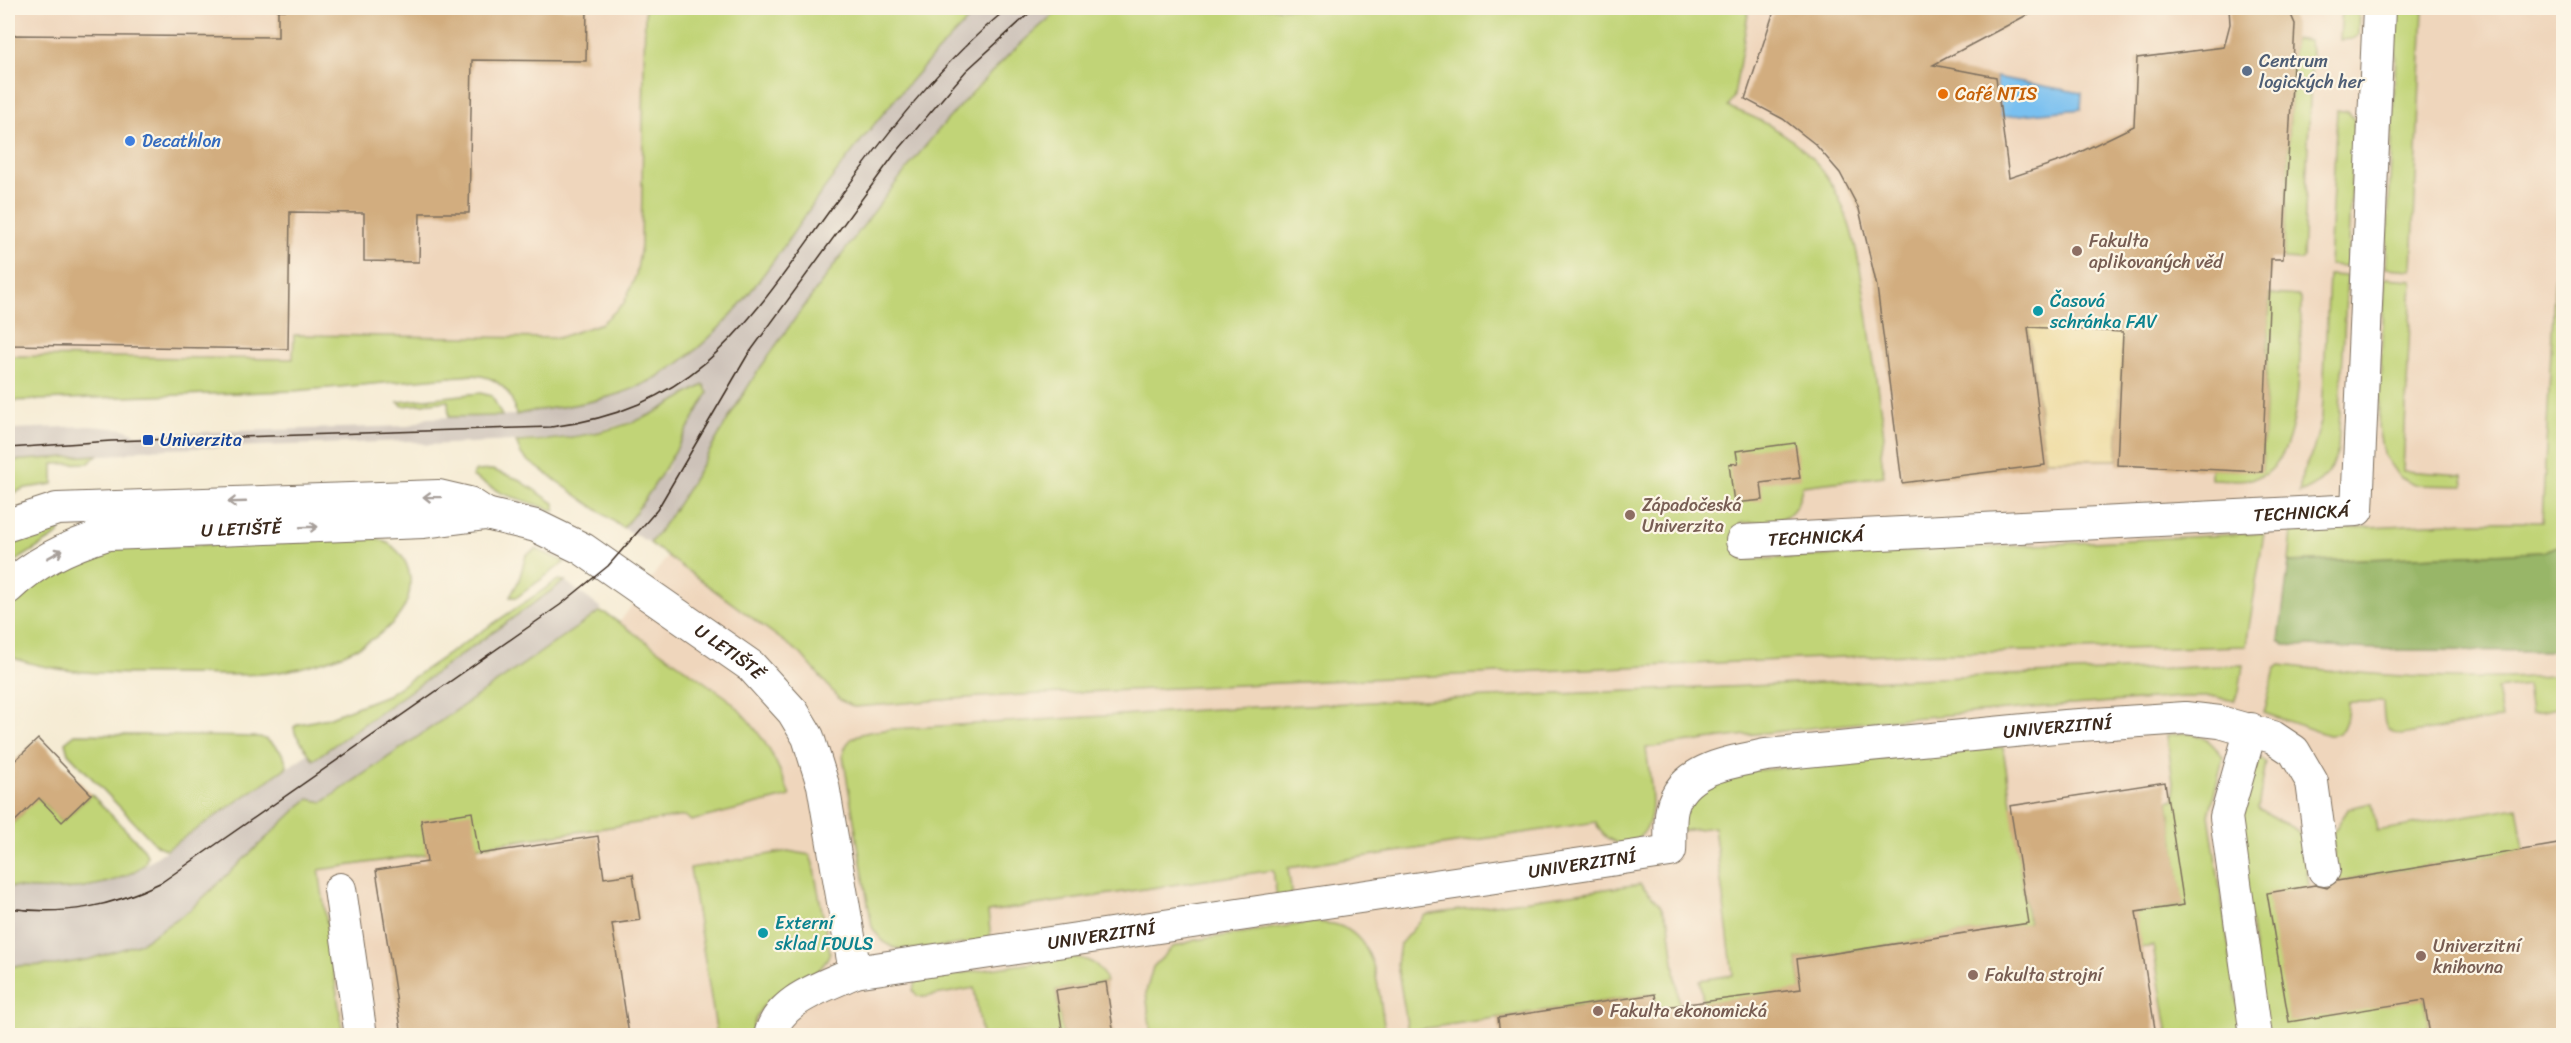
<svg xmlns="http://www.w3.org/2000/svg" width="2571" height="1043" font-family="Sriracha,sans-serif">
<style>
.built{fill:#efd6bc}
.industrial{fill:#cdc2b9}
.green{fill:#c1d477;stroke:#7e7f4a;stroke-width:1.5}
.forest{fill:#98b668;stroke:#6a7043;stroke-width:1.5}
.sand{fill:#eeda9e;stroke:#94825e;stroke-width:1.5}
.water{fill:#79c0f0;stroke:#5a7587;stroke-width:1.5}
.building{fill:#d2ad7f}
.lines{fill:none;stroke-linecap:round;stroke-linejoin:round}
.street-casing{stroke:#7c6e5d;stroke-width:34}
.street{stroke:#fff;stroke-width:32}
.tram{stroke:#3b2a1e;stroke-width:1.5}
.oneway{stroke:#a79f9a}
.service-dot{fill:#5c6f8a;stroke:#fcf5e5;stroke-width:2}
.food-dot{fill:#e8710a;stroke:#fcf5e5;stroke-width:2}
.shop-dot{fill:#3f7fe0;stroke:#fcf5e5;stroke-width:2}
.education-dot{fill:#8d6e63;stroke:#fcf5e5;stroke-width:2}
.culture-dot{fill:#0f9aa8;stroke:#fcf5e5;stroke-width:2}
.transit-dot{fill:#1a4fb4;stroke:#fcf5e5;stroke-width:2}
.labels{text-anchor:middle;stroke-width:4.5;stroke-linejoin:round;paint-order:stroke}
.service-label{font-size:18px;fill:#4e5e75;stroke:#fcf5e5;text-anchor:start}
.food-label{font-size:18px;fill:#c56008;stroke:#fcf5e5;text-anchor:start}
.shop-label{font-size:18px;fill:#366cbe;stroke:#fcf5e5;text-anchor:start}
.education-label{font-size:18px;fill:#785e54;stroke:#fcf5e5;text-anchor:start}
.culture-label{font-size:18px;fill:#0d838f;stroke:#fcf5e5;text-anchor:start}
.transit-label{font-size:18px;fill:#164399;stroke:#fcf5e5;text-anchor:start}
.street-label{font-size:18px;fill:#3b2a1e;stroke:#fcf5e5}
</style>
<rect width="100%" height="100%" fill="#fcf5e5"/>
<filter id="ink" filterUnits="userSpaceOnUse"><feTurbulence type="fractalNoise" baseFrequency=".0167" numOctaves="2"/><feDisplacementMap in="SourceGraphic" scale="12" xChannelSelector="R" yChannelSelector="G"/><feConvolveMatrix kernelMatrix="1 2 1 2 8 2 1 2 1" color-interpolation-filters="sRGB"/></filter>
<filter id="wash" filterUnits="userSpaceOnUse"><feTurbulence type="fractalNoise" baseFrequency=".008" numOctaves="4" result="noise"/><feDisplacementMap in="SourceGraphic" scale="24" xChannelSelector="R" yChannelSelector="G"/><feGaussianBlur stdDeviation="1.35" result="paint"/><feColorMatrix in="noise" values="0 0 0 0 0 0 0 0 0 0 0 0 0 0 0 0 0 1.4 0 .05"/><feComposite in="paint" operator="in"/></filter>
<g filter="url(#wash)">
<rect width="100%" height="100%" fill="#f5ebd3"/>
<g class="built">
<path d="M 8,8 L 678,8 L 674,343 L 504,387 L 485,375 L 473,375 L 8,377 Z"/>
<path d="M 1127,8 L 2563,8 L 2563,1035 L 8,1036 L 8,975 L 54,973 L 606,641 L 752,439 Z"/>
</g>
<g class="industrial">
<path d="M 980,8 L 1062,8 L 973,89 L 869,218 L 762,365 L 728,418 L 693,484 L 650,543 L 623,528 L 666,470 L 708,390 L 706,386 L 643,418 L 573,438 L 428,445 L 410,441 L 140,450 L 124,454 L 8,461 L 8,430 L 13,429 L 90,426 L 124,429 L 136,434 L 409,426 L 428,418 L 516,415 L 534,409 L 606,398 L 633,389 L 691,354 L 731,316 L 883,111 L 917,72 Z"/>
<path d="M 565,581 L 602,609 L 323,802 L 309,799 L 301,805 L 181,917 L 141,943 L 90,959 L 56,965 L 8,966 L 8,886 L 60,889 L 89,886 L 142,867 L 309,753 L 314,759 Z"/>
</g>
<g class="green">
<path d="M 645,8 L 981,8 C 923,62 874,123 826,186 C 777,253 733,333 659,376 C 633,391 603,400 573,405 C 553,409 535,409 516,415 C 513,391 497,376 473,375 L 294,391 L 8,401 L 8,356 L 293,359 L 294,335 L 558,338 L 602,323 L 624,303 L 636,275 L 641,246 Z"/>
<path d="M 1062,8 L 1749,8 L 1734,96 L 1728,107 C 1835,145 1853,210 1867,313 C 1873,354 1878,395 1884,436 L 1881,453 L 1884,476 L 1802,486 C 1797,525 1773,521 1741,523 L 1742,560 L 2264,533 L 2246,646 L 1908,654 L 980,697 L 855,707 L 841,701 L 801,654 L 650,543 C 690,494 712,442 746,390 C 773,346 805,306 835,264 C 903,171 972,80 1062,8 Z"/>
<path d="M 2342,8 L 2359,8 L 2358,35 L 2352,39 L 2340,40 Z"/>
<path d="M 2398,8 L 2423,8 L 2412,270 L 2386,268 Z"/>
<path d="M 2294,39 L 2308,41 L 2312,53 L 2303,257 L 2301,260 L 2283,259 Z"/>
<path d="M 2337,110 L 2348,112 L 2354,119 L 2347,266 L 2329,265 Z"/>
<path d="M 2563,124 L 2563,544 L 2543,552 L 2289,562 L 2292,531 L 2466,522 L 2542,522 Z"/>
<path d="M 2329,275 L 2347,276 L 2338,449 C 2333,472 2320,486 2299,493 L 2303,471 L 2313,451 L 2322,418 Z"/>
<path d="M 2385,278 L 2412,280 L 2403,471 L 2463,475 L 2464,486 L 2414,485 L 2399,477 L 2383,454 L 2378,427 Z"/>
<path d="M 2270,294 L 2298,296 L 2301,299 C 2300,340 2305,451 2265,474 C 2249,483 2228,479 2211,479 L 2211,469 L 2262,471 Z"/>
<path d="M 704,385 L 708,393 C 681,440 658,486 623,528 L 527,460 L 521,454 L 516,442 C 560,440 602,435 643,418 C 665,409 683,395 704,385 Z"/>
<path d="M 480,393 L 492,396 L 502,416 L 449,417 L 448,401 L 403,406 L 398,402 Z"/>
<path d="M 97,455 L 89,463 L 53,464 L 53,484 L 26,488 L 8,495 L 8,461 Z"/>
<path d="M 492,470 L 518,479 L 555,504 L 555,511 L 501,493 L 472,476 L 476,471 Z"/>
<path d="M 54,527 L 59,529 L 59,534 L 8,566 L 8,543 Z"/>
<path d="M 377,538 C 394,544 408,558 410,578 C 415,637 325,665 280,672 C 247,677 213,674 180,674 C 123,673 62,677 8,656 L 8,604 L 58,568 L 112,548 Z"/>
<path d="M 536,549 L 565,562 L 517,597 L 510,597 L 519,580 L 526,555 Z"/>
<path d="M 558,580 L 565,581 L 313,760 L 295,733 L 294,727 L 299,724 L 328,718 L 387,695 Z"/>
<path d="M 599,612 L 605,613 L 726,697 C 759,728 775,754 790,796 L 691,821 L 685,816 L 319,870 L 343,1035 L 8,1035 L 8,966 L 56,965 L 90,959 L 141,943 L 190,910 L 301,805 L 309,799 L 323,802 Z"/>
<path d="M 2243,665 L 2239,692 L 2234,701 L 2216,697 L 2184,697 C 2004,709 1825,723 1646,748 C 1648,773 1664,826 1633,841 C 1628,843 1620,845 1615,842 C 1606,839 1598,830 1596,822 L 1288,868 L 1292,896 L 1277,898 L 1273,870 L 988,912 L 991,940 C 972,942 906,954 892,947 C 883,943 877,935 872,927 L 843,756 C 846,730 872,732 893,729 L 1233,708 Z"/>
<path d="M 2280,665 C 2372,676 2471,683 2563,675 L 2563,707 L 2531,713 L 2527,685 L 2497,689 L 2502,718 L 2401,735 C 2382,731 2384,719 2383,702 L 2348,702 C 2347,715 2348,723 2339,734 L 2328,735 L 2264,713 L 2275,669 Z"/>
<path d="M 2184,733 C 2204,735 2212,741 2223,758 L 2209,815 L 2242,1035 L 2168,1035 L 2153,946 L 2091,955 L 2087,929 L 2028,938 L 2026,924 L 1797,959 L 1806,1021 L 1789,1024 L 1784,992 L 1703,1003 L 1700,980 L 1733,975 L 1714,827 L 1681,831 C 1681,809 1692,790 1713,780 C 1737,769 1767,770 1794,767 C 1863,759 1933,753 2003,747 L 2029,929 L 2183,905 L 2168,801 L 2175,799 L 2167,735 Z"/>
<path d="M 75,734 L 260,737 C 273,742 286,753 287,767 L 166,850 L 156,845 L 68,753 L 65,742 Z"/>
<path d="M 2253,753 L 2266,762 L 2258,808 L 2298,831 L 2303,839 L 2309,886 L 2424,1000 L 2430,1035 L 2267,1035 L 2235,816 Z"/>
<path d="M 8,765 L 62,822 L 91,794 L 144,849 L 147,856 L 145,864 C 111,891 48,893 8,886 L 8,828 L 24,812 L 8,795 Z"/>
<path d="M 2372,803 L 2377,831 L 2517,807 L 2524,850 L 2337,881 L 2332,834 L 2349,808 Z"/>
<path d="M 788,851 L 810,855 L 813,864 L 830,952 C 817,993 760,978 751,1035 L 717,1035 L 690,868 Z"/>
<path d="M 1640,884 L 1660,905 L 1669,923 L 1682,1026 L 1660,1029 L 1654,994 L 1408,1031 L 1397,964 L 1400,944 L 1425,915 Z"/>
<path d="M 1314,922 C 1322,923 1330,923 1337,925 C 1381,938 1378,1000 1386,1035 L 1141,1035 L 1151,1034 L 1146,992 L 1153,967 L 1173,947 L 1196,940 Z"/>
<path d="M 1074,957 C 1091,960 1102,965 1106,982 L 1056,990 L 1063,1036 L 982,1035 L 974,988 L 924,997 L 917,996 L 913,990 L 915,983 L 921,979 Z"/>
</g>
<path class="forest" d="M 2563,544 L 2563,651 L 2399,650 L 2285,645 L 2279,640 L 2289,562 L 2543,552 Z"/>
<path class="sand" d="M 2125,293 L 2117,460 L 2045,460 L 2024,294 Z"/>
<path class="water" d="M 1996,77 L 2082,93 L 2081,109 L 2001,117 Z"/>
<g id="blocks">
<g class="building">
<path d="M 392,8 L 587,8 L 586,61 L 472,60 L 469,213 L 420,213 L 419,262 L 364,261 L 364,213 L 290,212 L 288,349 L 8,345 L 8,35 L 278,37 L 278,10 L 392,11 Z"/>
<path d="M 1775,8 L 2040,8 L 1933,65 L 1996,77 L 2009,178 L 2066,159 L 2134,126 L 2137,58 L 2224,47 L 2230,24 L 2229,8 L 2288,8 L 2295,24 L 2283,259 L 2271,259 L 2262,472 L 2117,465 L 2123,332 L 2028,327 L 2045,465 L 1902,483 L 1877,287 L 1859,209 L 1840,173 L 1815,144 L 1783,119 L 1745,99 Z"/>
<path d="M 1795,443 L 1800,478 L 1761,483 L 1763,500 L 1734,503 L 1729,464 L 1738,463 L 1736,451 Z"/>
<path d="M 38,739 L 91,794 L 62,822 L 39,798 L 8,828 L 8,767 Z"/>
<path d="M 2165,782 L 2184,905 L 2136,912 L 2156,1035 L 1500,1035 L 1498,1018 L 1655,994 L 1657,1008 L 1801,989 L 1797,959 L 2029,923 L 2010,806 Z"/>
<path d="M 472,812 L 479,854 L 598,836 L 604,878 L 633,874 L 640,920 L 612,924 L 629,1035 L 402,1035 L 376,870 L 427,862 L 421,820 Z"/>
<path d="M 2564,843 L 2564,1035 L 2430,1035 L 2424,1000 L 2289,1022 L 2267,893 L 2315,885 L 2327,888 L 2337,881 Z"/>
<path d="M 1106,982 L 1114,1035 L 1063,1035 L 1056,990 Z"/>
</g>
</g>
</g>
<g filter="url(#ink)">
<use href="#blocks" fill-opacity="0" stroke="#7c6e5d" stroke-width="1.5"/>
<g class="lines">
<defs>
<g id="street">
<path d="M 8,525 L 57,509 L 439,496 L 469,503 L 486,514"/>
<path id="s1" d="M 1742,541 L 2357,510 L 2379,8"/>
<path id="s2" d="M 8,588 C 36,561 71,545 108,534 L 424,522 L 486,514 L 536,526 L 583,549 L 751,666 L 793,712 L 808,737 L 823,785 L 855,972 C 824,987 778,999 770,1036"/>
<path d="M 2251,729 L 2226,817 L 2256,1036"/>
<path d="M 340,889 L 361,1036"/>
<path id="s3" d="M 855,972 L 1670,851 C 1671,838 1669,822 1672,809 C 1681,768 1732,762 1766,755 L 2065,726 L 2185,718 L 2220,722 L 2273,737 L 2294,751 L 2312,782 L 2324,870"/>
</g>
</defs>
<use href="#street" class="street-casing"/>
<use href="#street" class="street"/>
<g class="tram">
<path d="M 8,448 L 111,441 L 551,427 C 702,408 751,318 833,206 C 886,135 939,64 1008,8"/>
<path d="M 8,908 C 64,916 111,907 162,882 L 560,605 L 608,566 L 657,510 L 747,356 L 894,155 L 966,71 L 1035,8"/>
</g>
</g>
<defs><path id="oneway-shaft" d="M-6 0H5M1.5-3L5.5 0L1.5 3" fill="none" stroke-width="1.6" stroke-linecap="round" stroke-linejoin="round" transform="scale(1.5)"/></defs>
<g class="oneway">
<use href="#oneway-shaft" transform="translate(432 497) rotate(-179)"/>
<use href="#oneway-shaft" transform="translate(237 502) rotate(178)"/>
<use href="#oneway-shaft" transform="translate(309 527) rotate(-2)"/>
<use href="#oneway-shaft" transform="translate(55 554) rotate(-29)"/>
</g>
</g>
<circle class="service-dot" cx="2247" cy="71" r="6"/>
<circle class="food-dot" cx="1943" cy="94" r="6"/>
<circle class="shop-dot" cx="130" cy="141" r="6"/>
<g class="education-dot">
<circle cx="2077" cy="251" r="6"/>
<circle cx="1630" cy="515" r="6"/>
<circle cx="2421" cy="956" r="6"/>
<circle cx="1973" cy="975" r="6"/>
<circle cx="1598" cy="1011" r="6"/>
</g>
<g class="culture-dot">
<circle cx="2038" cy="311" r="6"/>
<circle cx="763" cy="933" r="6"/>
</g>
<rect class="transit-dot" x="142" y="434" width="12" height="12" rx="3"/>
<g class="labels">
<g class="service-label">
<text x="2259" y="67">Centrum<tspan x="2259" dy="21">logických her</tspan></text>
</g>
<g class="food-label">
<text x="1955" y="100">Café NTIS</text>
</g>
<g class="shop-label">
<text x="142" y="147">Decathlon</text>
</g>
<g class="education-label">
<text x="2089" y="247">Fakulta<tspan x="2089" dy="21">aplikovaných věd</tspan></text>
<text x="1642" y="511">Západočeská<tspan x="1642" dy="21">Univerzita</tspan></text>
<text x="2433" y="952">Univerzitní<tspan x="2433" dy="21">knihovna</tspan></text>
<text x="1985" y="981">Fakulta strojní</text>
<text x="1610" y="1017">Fakulta ekonomická</text>
</g>
<g class="culture-label">
<text x="2050" y="307">Časová<tspan x="2050" dy="21">schránka FAV</tspan></text>
<text x="775" y="929">Externí<tspan x="775" dy="21">sklad FDULS</tspan></text>
</g>
<g class="transit-label">
<text x="160" y="446">Univerzita</text>
</g>
<g class="street-label">
<text dy="6" stroke="none"><textPath href="#s1" startOffset="560">TECHNICKÁ</textPath></text>
<text dy="6" stroke="none"><textPath href="#s2" startOffset="248">U LETIŠTĚ</textPath></text>
<text dy="6" stroke="none"><textPath href="#s1" startOffset="74">TECHNICKÁ</textPath></text>
<text dy="6" stroke="none"><textPath href="#s2" startOffset="776">U LETIŠTĚ</textPath></text>
<text dy="6" stroke="none"><textPath href="#s3" startOffset="1274">UNIVERZITNÍ</textPath></text>
<text dy="6" stroke="none"><textPath href="#s3" startOffset="735">UNIVERZITNÍ</textPath></text>
<text dy="6" stroke="none"><textPath href="#s3" startOffset="249">UNIVERZITNÍ</textPath></text>
</g>
</g>
<rect width="2571" height="1043" fill="none" stroke="#fcf5e5" stroke-width="30"/>
</svg>
